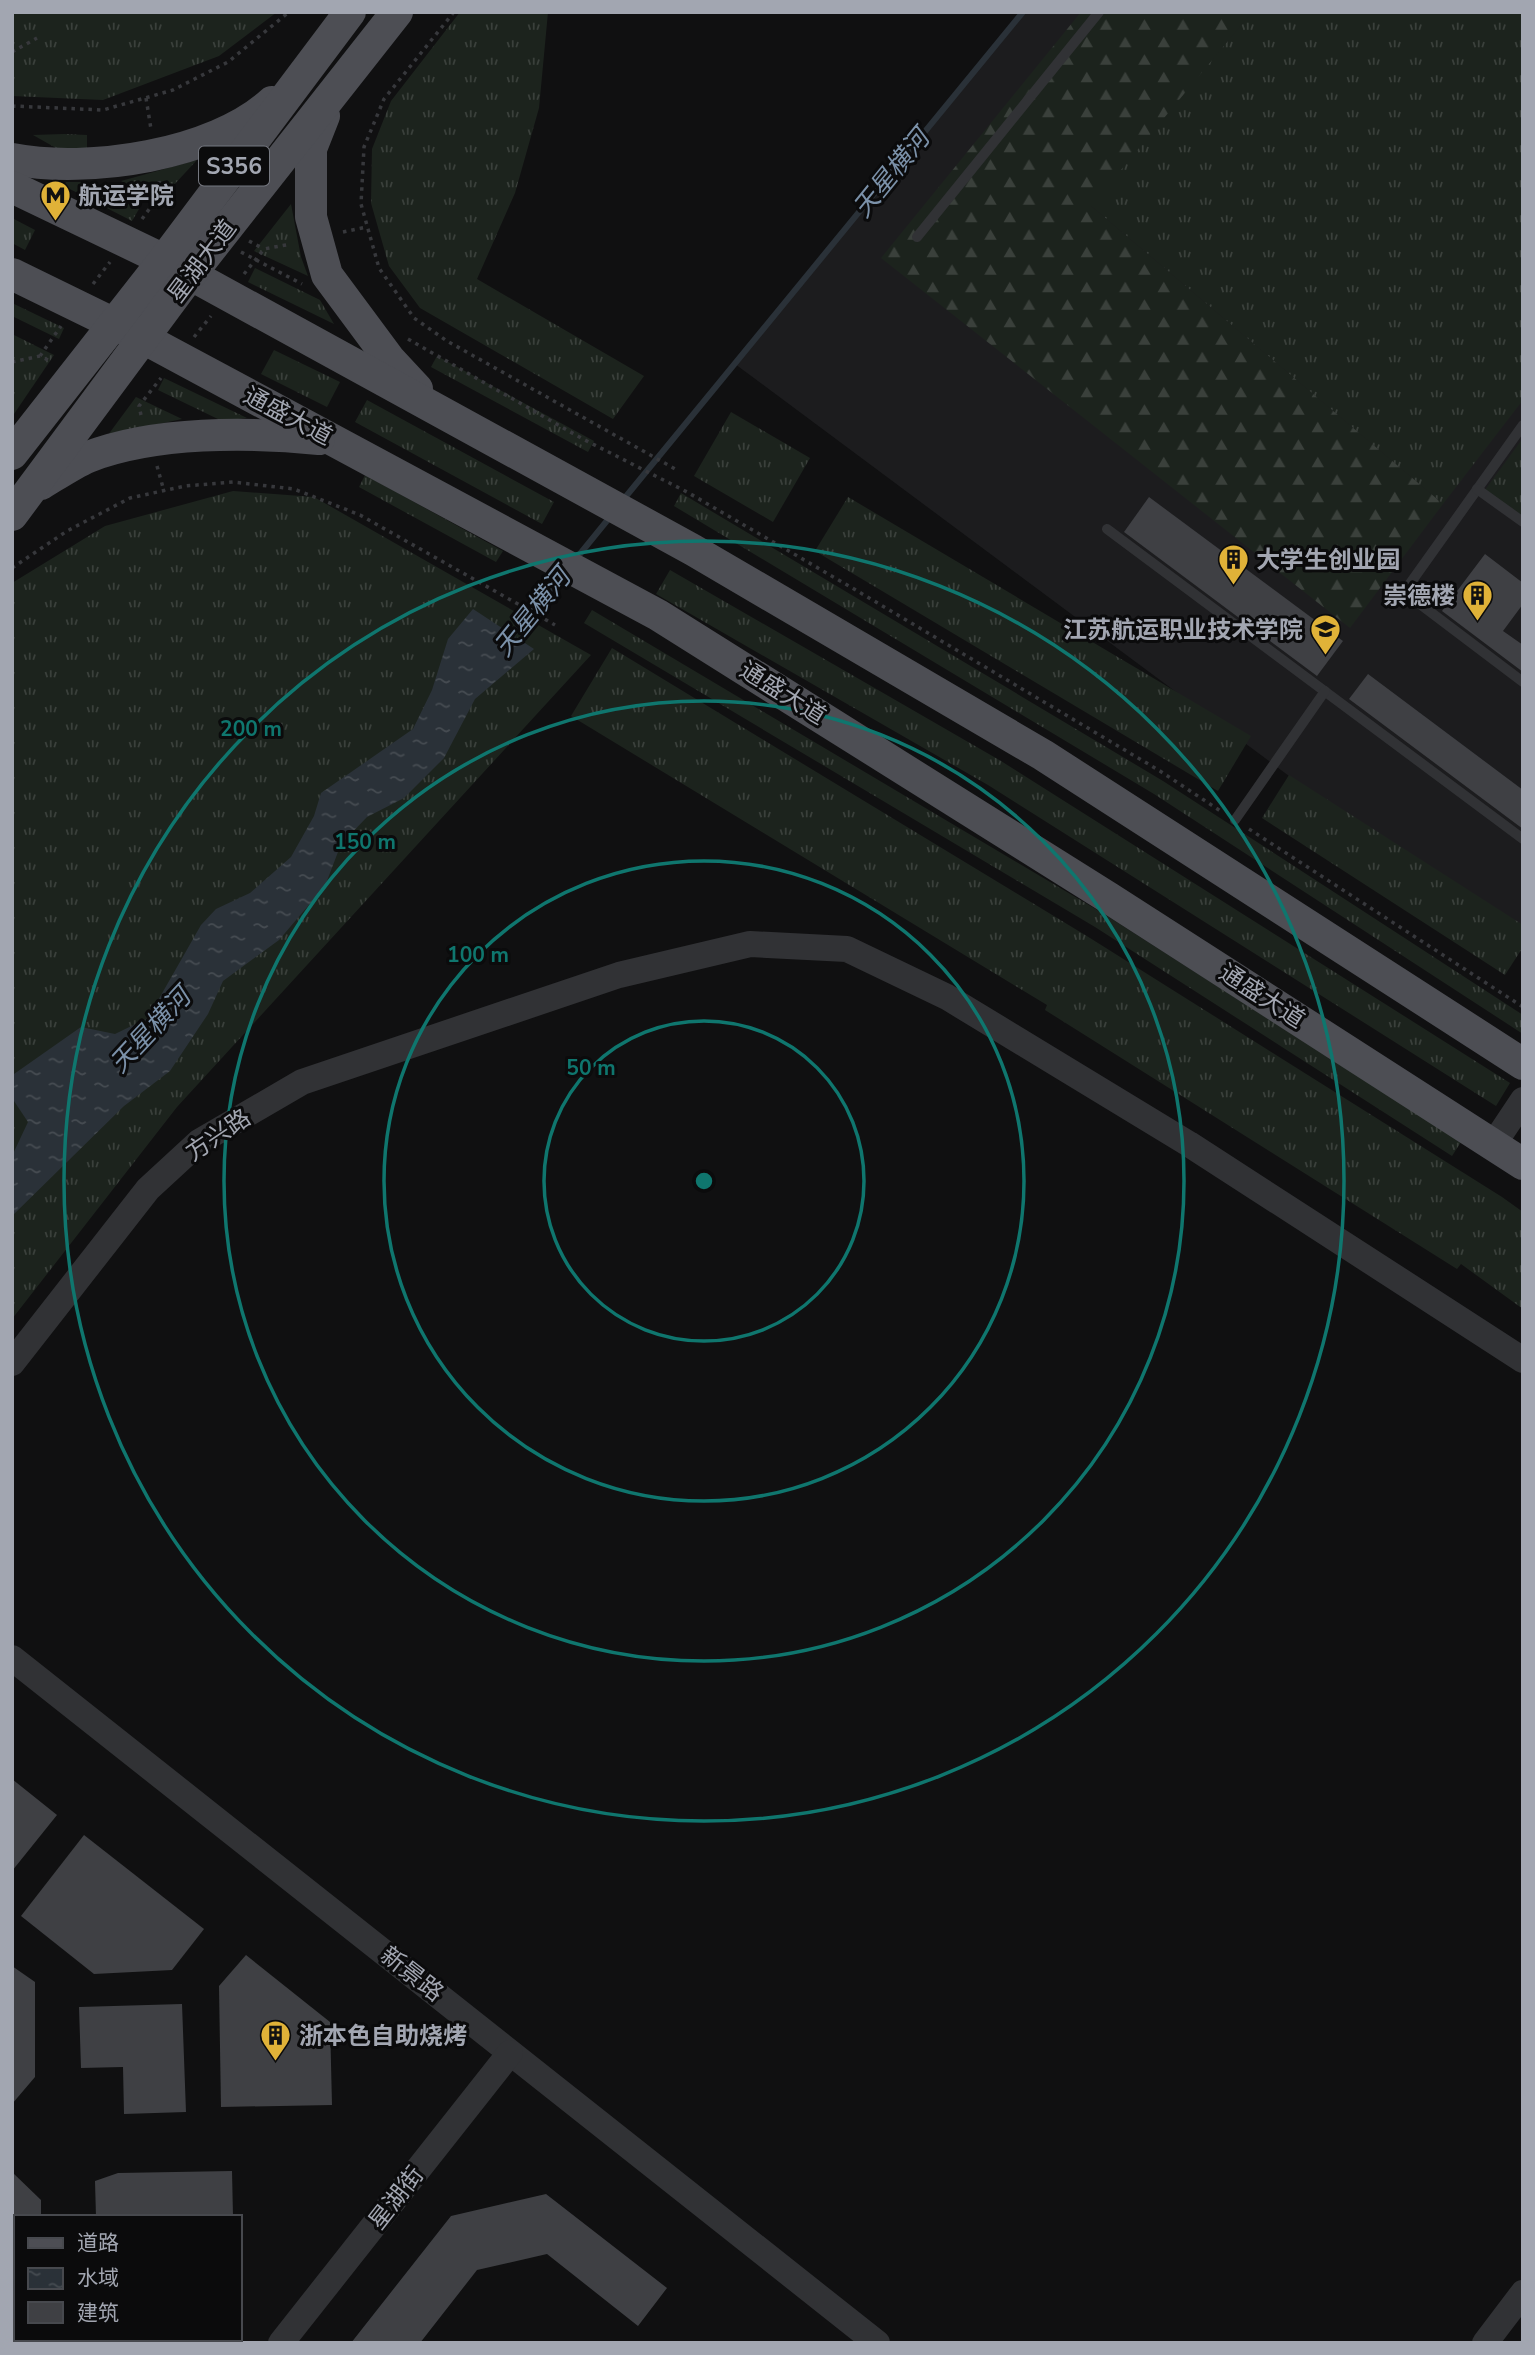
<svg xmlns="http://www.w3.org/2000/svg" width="1535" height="2355" font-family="'Nunito Sans','Noto Sans SC',sans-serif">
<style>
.built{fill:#1c1c1e}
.grass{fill:url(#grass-tufts)}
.forest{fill:url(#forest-firs)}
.water{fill:url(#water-ripples)}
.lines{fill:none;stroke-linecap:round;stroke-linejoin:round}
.stream{stroke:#2a3138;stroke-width:6}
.building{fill:#3f4044}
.path{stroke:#37383c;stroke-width:3.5;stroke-dasharray:3.5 5;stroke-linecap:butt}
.service{stroke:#313235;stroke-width:10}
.tertiary{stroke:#313235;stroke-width:26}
.primary{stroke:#4d4e54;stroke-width:32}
.ring{fill:none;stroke:#0f766e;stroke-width:3.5}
.labels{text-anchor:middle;stroke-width:6;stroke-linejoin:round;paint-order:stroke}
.shield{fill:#0b0b0c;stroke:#757880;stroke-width:2}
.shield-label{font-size:23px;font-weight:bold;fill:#a2a6b1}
.poi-label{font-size:24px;font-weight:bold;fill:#a2a6b1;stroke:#0b0b0c;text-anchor:start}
.street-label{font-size:24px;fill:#a2a6b1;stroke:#0b0b0c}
.water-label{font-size:26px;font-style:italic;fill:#7b91a9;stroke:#0b0b0c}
.centre{fill:#0f766e;stroke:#0b0b0c;stroke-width:3.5}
.ring-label{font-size:21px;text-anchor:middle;font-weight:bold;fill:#0f766e;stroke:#0b0b0c;stroke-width:6;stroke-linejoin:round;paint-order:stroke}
</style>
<defs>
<pattern id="grass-tufts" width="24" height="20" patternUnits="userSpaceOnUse" patternTransform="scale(1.75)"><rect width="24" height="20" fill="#1c231d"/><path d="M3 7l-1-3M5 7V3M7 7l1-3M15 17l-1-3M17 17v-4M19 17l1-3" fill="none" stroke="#3a403b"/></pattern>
<pattern id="forest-firs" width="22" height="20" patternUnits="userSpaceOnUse" patternTransform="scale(1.75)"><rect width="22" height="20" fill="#1c231d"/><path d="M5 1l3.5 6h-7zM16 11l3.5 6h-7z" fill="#3a403b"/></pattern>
<pattern id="water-ripples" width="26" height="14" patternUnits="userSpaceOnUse" patternTransform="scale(1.75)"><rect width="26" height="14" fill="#2a3138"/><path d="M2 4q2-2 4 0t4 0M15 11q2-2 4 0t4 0" fill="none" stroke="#464c52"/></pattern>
</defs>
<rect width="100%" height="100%" fill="#101011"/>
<path class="built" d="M 1023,12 L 1523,12 L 1523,950 L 735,364 Z"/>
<g class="grass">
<path d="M 12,12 L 277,12 L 219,56 L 103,100 L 12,96 Z"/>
<path d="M 460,12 L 548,12 L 539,108 L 515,193 L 477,279 L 644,376 L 613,419 L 420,308 L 389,266 L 371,203 L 372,149 L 391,101 Z"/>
<path d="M 1252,12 L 1523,12 L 1523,400 L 1443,504 L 1090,205 Z"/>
<path d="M 64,134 L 87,135 L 87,148 L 56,148 L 33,135 Z"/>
<path d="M 197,160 L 159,201 L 121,181 Z"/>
<path d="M 66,182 L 86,182 L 139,209 L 132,221 L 64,186 Z"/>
<path d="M 291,204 L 301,257 L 308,276 L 254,251 Z"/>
<path d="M 12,218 L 35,230 L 25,250 L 12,243 Z"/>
<path d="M 255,268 L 320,300 L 334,324 L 248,282 Z"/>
<path d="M 12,303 L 64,328 L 59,339 L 12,316 Z"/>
<path d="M 12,334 L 54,355 L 14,414 L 12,406 Z"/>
<path d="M 274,350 L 340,382 L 327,407 L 261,374 Z"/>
<path d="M 437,356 L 594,441 L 588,452 L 431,367 Z"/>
<path d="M 164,378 L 247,418 L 222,421 L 158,390 Z"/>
<path d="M 136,397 L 182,419 L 108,435 Z"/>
<path d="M 367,400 L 554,502 L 542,524 L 355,422 Z"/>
<path d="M 731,412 L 810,458 L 773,522 L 694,476 Z"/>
<path d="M 1523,438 L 1523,519 L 1485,490 Z"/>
<path d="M 365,475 L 503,551 L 496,562 L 359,487 Z"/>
<path d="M 233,491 L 314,497 L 591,655 L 177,1107 L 12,1319 L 12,583 L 105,526 Z"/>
<path d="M 681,493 L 1163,781 L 1523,1015 L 1523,1034 L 1154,794 L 674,506 Z"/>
<path d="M 848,497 L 1251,736 L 1218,791 L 815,551 Z"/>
<path d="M 670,570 L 1001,761 L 1510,1083 L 1496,1106 L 988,785 L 656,594 Z"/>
<path d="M 592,610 L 1104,914 L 1461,1142 L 1452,1156 L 1095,927 L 584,623 Z"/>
<path d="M 612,648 L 1090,938 L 1502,1197 L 1523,1212 L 1523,1309 L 1461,1264 L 1457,1269 L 1045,1010 L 1047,1005 L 571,716 Z"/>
<path d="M 1289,775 L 1523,925 L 1523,947 L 1505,975 L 1262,818 Z"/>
</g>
<path class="forest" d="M 1081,12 L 1252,12 L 1091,206 L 1443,504 L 1350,628 L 881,258 Z"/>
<path class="water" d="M 473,609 L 534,649 L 475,699 L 444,758 L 404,798 L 367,817 L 341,844 L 325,886 L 279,940 L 223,981 L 208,1014 L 170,1071 L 124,1106 L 12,1216 L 12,1156 L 28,1122 L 12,1098 L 14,1074 L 81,1027 L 115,1034 L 148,1018 L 201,925 L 216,909 L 250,893 L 291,857 L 314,816 L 321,793 L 413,729 L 432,690 L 448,639 Z"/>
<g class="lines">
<g class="stream">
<path d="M 623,500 L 1023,12"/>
<path d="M 575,560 L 610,517"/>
<path d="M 510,638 L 563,574"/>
</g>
</g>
<g class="building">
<path d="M 1149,497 L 1343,641 L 1317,676 L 1124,532 Z"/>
<path d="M 1485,554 L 1523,583 L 1523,604 L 1503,631 L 1523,645 L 1523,672 L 1442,611 Z"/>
<path d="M 1368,674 L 1523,790 L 1523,829 L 1349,699 Z"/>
<path d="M 12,1779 L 57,1815 L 12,1871 Z"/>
<path d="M 84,1835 L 204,1929 L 172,1970 L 94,1974 L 21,1916 Z"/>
<path d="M 246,1955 L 330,2022 L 332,2105 L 221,2107 L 219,1986 Z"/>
<path d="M 12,1966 L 35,1982 L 35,2077 L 12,2104 Z"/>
<path d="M 182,2004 L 186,2112 L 124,2114 L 123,2067 L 81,2068 L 79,2007 Z"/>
<path d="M 232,2171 L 233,2217 L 96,2217 L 95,2181 L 118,2173 Z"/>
<path d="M 12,2172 L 41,2200 L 41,2217 L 12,2217 Z"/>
<path d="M 546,2194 L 667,2288 L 638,2326 L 547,2254 L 477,2270 L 420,2343 L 351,2343 L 451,2216 Z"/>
</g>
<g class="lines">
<g class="path">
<path d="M 454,12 L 384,99 L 364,147 L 361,204 L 379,268 L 414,318 L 447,341 L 677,470"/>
<path d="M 12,52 L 37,38"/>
<path d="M 146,98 L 151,129"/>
<path d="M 12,106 L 103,110 L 173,90 L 228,62 L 289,12"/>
<path d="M 161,193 L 175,201"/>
<path d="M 142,219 L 161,193 L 159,181"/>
<path d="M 343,232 L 367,227"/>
<path d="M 249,241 L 264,249"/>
<path d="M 241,252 L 302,284"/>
<path d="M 244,274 L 264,249 L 291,244"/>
<path d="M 93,284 L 110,262"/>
<path d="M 194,337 L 211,316"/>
<path d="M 408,339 L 581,438 L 687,492 L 849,586 L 1160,771 L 1222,812"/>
<path d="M 40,356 L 61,326"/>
<path d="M 12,362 L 40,356 L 52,362"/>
<path d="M 141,415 L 139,406 L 161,378"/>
<path d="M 157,466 L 164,491"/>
<path d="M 12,568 L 67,531 L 130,498 L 185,486 L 233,482 L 294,489 L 360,515 L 555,625"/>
<path d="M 1249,829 L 1523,1007"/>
</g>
<g class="service">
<path d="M 917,237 L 1099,12"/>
<path d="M 1523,425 L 1404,592 L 1523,682"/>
<path d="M 1477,489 L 1523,522"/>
<path d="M 1107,529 L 1523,839"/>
<path d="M 1235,820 L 1325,691"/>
</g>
<g class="tertiary">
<path d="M 1493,1145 L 1523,1100"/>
<path d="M 12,1363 L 148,1189 L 199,1142 L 302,1082 L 619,975 L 750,944 L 847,949 L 947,997 L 1189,1144 L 1523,1360"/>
<path d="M 12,1658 L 877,2343"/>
<path d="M 281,2343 L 510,2053"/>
<path d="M 1485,2343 L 1523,2293"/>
</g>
<g class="primary">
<path d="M 324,116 L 311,149 L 311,217 L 327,275 L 390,360 L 417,389"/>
<path d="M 12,159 C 88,174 214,155 272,102"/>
<path d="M 12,187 L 164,260 L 693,550 L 1043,755 L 1523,1064"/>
<path d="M 12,274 L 143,338 L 658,615 L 1109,898 L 1523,1164"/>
<path d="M 12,454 L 164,260 L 350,12"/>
<path d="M 41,484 C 56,475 72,464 88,457 C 155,431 249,432 319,439"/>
<path d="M 12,515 L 190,275 L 397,12"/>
</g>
</g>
<g class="ring">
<circle cx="704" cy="1181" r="160"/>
<circle cx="704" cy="1181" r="320"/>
<circle cx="704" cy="1181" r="480"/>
<circle cx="704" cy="1181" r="640"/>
</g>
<defs>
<symbol id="metro-pin" viewBox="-11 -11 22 30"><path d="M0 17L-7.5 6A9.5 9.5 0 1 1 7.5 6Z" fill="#e0b238" stroke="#0b0b0c"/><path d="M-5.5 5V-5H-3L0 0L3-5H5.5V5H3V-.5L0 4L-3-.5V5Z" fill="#111"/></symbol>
<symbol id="building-pin" viewBox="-11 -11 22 30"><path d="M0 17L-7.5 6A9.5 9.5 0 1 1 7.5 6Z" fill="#e0b238" stroke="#0b0b0c"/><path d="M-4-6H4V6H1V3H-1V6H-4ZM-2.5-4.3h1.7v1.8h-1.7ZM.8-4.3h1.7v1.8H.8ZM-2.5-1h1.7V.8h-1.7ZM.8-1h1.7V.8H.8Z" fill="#111"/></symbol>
<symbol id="university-pin" viewBox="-11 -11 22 30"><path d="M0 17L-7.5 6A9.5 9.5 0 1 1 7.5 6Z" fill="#e0b238" stroke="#0b0b0c"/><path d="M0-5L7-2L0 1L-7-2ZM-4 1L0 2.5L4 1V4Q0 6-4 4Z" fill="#111"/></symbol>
</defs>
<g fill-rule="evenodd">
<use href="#metro-pin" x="38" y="178" width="35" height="47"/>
<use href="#building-pin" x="1216" y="542" width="35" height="47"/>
<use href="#building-pin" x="1460" y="578" width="35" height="47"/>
<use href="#university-pin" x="1308" y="612" width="35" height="47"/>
<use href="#building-pin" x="258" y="2018" width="35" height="47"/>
</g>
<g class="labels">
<rect class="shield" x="199" y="146.5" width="70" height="39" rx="5"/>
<g class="shield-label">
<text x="234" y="174">S356</text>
</g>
<g class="poi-label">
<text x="78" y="204">航运学院</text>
<text x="1256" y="568">大学生创业园</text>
<text x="1455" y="604" text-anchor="end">崇德楼</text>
<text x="1303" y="638" text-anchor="end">江苏航运职业技术学院</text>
<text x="299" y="2044">浙本色自助烧烤</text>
</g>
<g class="street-label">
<text transform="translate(202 261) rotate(-53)" y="8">星湖大道</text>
<text transform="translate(288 416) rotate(28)" y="8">通盛大道</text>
<text transform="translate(783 693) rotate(32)" y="8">通盛大道</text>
<text transform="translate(1262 996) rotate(33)" y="8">通盛大道</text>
<text transform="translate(218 1135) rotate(-34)" y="8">方兴路</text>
<text transform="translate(412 1974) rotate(38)" y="8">新景路</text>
<text transform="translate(396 2198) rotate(-52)" y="8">星湖街</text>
</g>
<g class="water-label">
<text transform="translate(891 173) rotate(-51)" y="9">天星横河</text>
<text transform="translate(532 612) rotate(-51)" y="9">天星横河</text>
<text transform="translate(150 1030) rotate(-47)" y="9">天星横河</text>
</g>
</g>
<circle cx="704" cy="1181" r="10" class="centre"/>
<g class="ring-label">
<text x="251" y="736">200 m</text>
<text x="365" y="849">150 m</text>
<text x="478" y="962">100 m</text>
<text x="591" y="1075">50 m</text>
</g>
<rect width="1535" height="2355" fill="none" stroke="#a2a6b1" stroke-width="28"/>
<rect x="14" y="2215" width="228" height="126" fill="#0b0b0c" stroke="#47494e" stroke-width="2"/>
<rect x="28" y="2238" width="35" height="10" fill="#4d4e54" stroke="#47494e" stroke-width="2"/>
<text x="77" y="2250" font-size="21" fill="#a2a6b1">道路</text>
<rect x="28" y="2268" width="35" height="21" fill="url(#water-ripples)" stroke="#47494e" stroke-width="2"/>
<text x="77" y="2285" font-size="21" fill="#a2a6b1">水域</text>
<rect x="28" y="2302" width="35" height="21" fill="#3f4044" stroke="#47494e" stroke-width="2"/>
<text x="77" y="2320" font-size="21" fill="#a2a6b1">建筑</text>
</svg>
